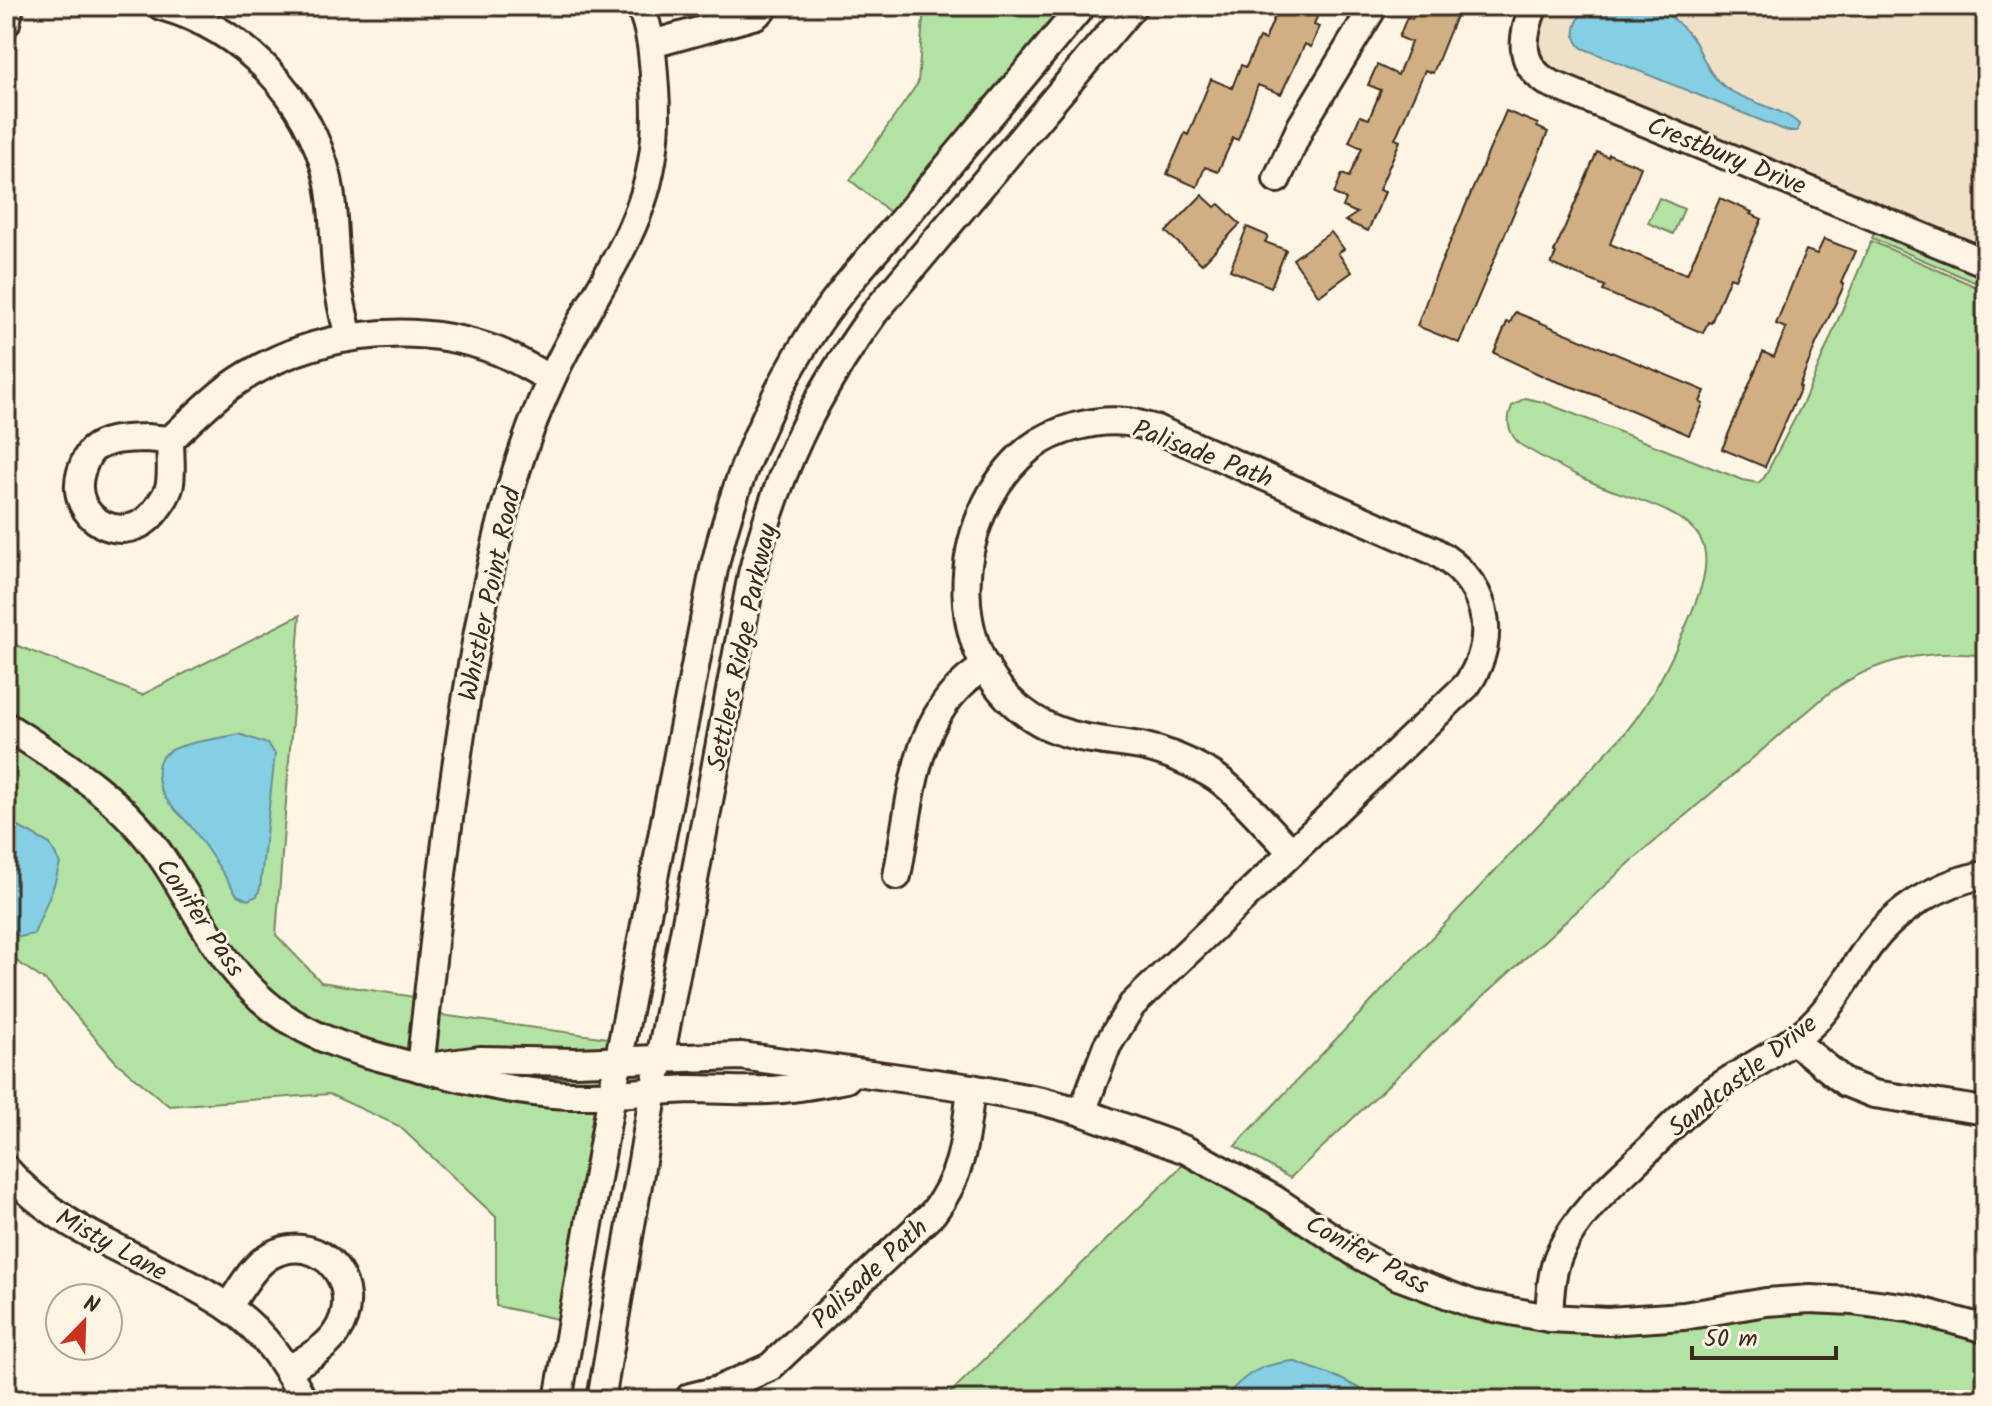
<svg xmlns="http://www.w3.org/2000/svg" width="1992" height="1406" font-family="Kalam,sans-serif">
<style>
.built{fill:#efe0c8}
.green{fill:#b3e3a3;stroke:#778660;stroke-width:2}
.water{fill:#84cfe4;stroke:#678d95;stroke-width:2}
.building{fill:#d0af83;stroke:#3b2a1e;stroke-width:2}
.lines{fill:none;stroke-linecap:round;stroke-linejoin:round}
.minor-casing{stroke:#3b2a1e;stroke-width:32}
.minor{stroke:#fcf5e5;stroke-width:26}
.labels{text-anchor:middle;stroke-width:6;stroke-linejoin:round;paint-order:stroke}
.street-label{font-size:26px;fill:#3b2a1e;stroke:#fcf5e5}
</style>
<rect width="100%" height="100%" fill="#fcf5e5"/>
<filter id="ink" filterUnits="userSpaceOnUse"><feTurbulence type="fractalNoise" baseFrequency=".0125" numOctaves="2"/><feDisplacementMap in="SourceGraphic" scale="16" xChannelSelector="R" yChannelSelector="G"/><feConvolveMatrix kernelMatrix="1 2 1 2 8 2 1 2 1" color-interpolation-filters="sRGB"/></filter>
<g filter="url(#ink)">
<path class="built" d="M 1548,6 L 1986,6 L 1986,249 L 1552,71 L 1545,65 L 1536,50 L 1539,27 Z"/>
<g class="green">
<path d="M 924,6 L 1082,6 L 901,221 L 850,180 L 918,83 Z"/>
<path d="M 1659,198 L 1684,209 L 1673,234 L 1648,223 Z"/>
<path d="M 1876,229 L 1986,276 L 1986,287 L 1872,238 Z"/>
<path d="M 1871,241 L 1986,291 L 1986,656 C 1928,649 1877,658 1829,693 L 1633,860 L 1444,1032 L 1290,1178 L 1235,1146 L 1625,733 C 1653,699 1671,661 1688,621 C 1698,598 1714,562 1700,538 C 1684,510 1627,497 1598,485 C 1571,473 1546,460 1521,445 C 1509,435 1505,421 1512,406 L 1525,398 L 1543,402 L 1743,480 L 1758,483 L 1764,478 L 1804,401 Z"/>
<path d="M 300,615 L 276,935 L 321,982 L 427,999 L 426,1013 L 623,1040 L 572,1322 L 496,1306 L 496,1217 L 399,1126 L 329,1094 L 169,1106 L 116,1062 L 47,982 L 6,954 L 6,635 L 13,644 L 142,695 Z"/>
<path d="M 1194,1154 L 1318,1229 L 1521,1314 L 1766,1302 L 1986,1329 L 1986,1400 L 943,1400 Z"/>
</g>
<g class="water">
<path d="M 1584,6 C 1602,6 1637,2 1653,6 C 1665,9 1689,32 1695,42 C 1706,62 1708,74 1726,88 C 1748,103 1781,107 1799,124 L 1797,131 L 1787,131 L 1582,48 C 1568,35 1577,22 1584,6 Z"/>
<path d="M 239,734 L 268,744 L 275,754 L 260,888 L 257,896 L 248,900 L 237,895 C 223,873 208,850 193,829 C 184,817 171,808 164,796 C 158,786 154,765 163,756 C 180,741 216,740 239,734 Z"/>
<path d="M 6,820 L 50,844 L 60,863 L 54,885 L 34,934 L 20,937 L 6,926 Z"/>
<path d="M 1293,1361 L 1339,1378 L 1382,1400 L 1222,1400 C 1246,1374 1257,1365 1293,1361 Z"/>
</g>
<g class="building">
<path d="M 1279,6 L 1321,6 L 1314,25 L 1319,27 L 1311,47 L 1305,44 L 1281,94 L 1258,85 L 1238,140 L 1233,138 L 1218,172 L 1205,167 L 1197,187 L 1167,174 L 1185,133 L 1188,135 L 1211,79 L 1232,88 L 1241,65 L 1246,67 L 1259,38 L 1265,40 Z"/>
<path d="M 1418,6 L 1460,6 L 1433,73 L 1425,70 L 1395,139 L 1400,141 L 1379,190 L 1385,192 L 1368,231 L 1345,221 L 1357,213 L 1343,207 L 1346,199 L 1334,194 L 1342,174 L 1349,177 L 1362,148 L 1349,142 L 1360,116 L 1369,119 L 1381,90 L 1368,85 L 1377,65 L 1398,75 L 1411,42 L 1399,37 L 1407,17 L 1412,19 Z"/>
<path d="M 1506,111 L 1538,124 L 1537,127 L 1548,132 L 1459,343 L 1417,326 L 1436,275 Z"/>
<path d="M 1597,152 L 1608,157 L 1609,154 L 1641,167 L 1610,244 L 1664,266 L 1687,274 L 1720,198 L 1752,212 L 1750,214 L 1762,219 L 1735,279 L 1730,277 L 1711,323 L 1708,322 L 1703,333 L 1603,291 L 1605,286 L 1551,264 L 1556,253 L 1554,252 Z"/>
<path d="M 1202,195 L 1215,207 L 1219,204 L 1240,224 L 1202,264 L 1166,232 Z"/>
<path d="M 1247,227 L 1268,236 L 1265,242 L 1286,250 L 1271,287 L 1230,270 Z"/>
<path d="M 1331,232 L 1344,249 L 1338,253 L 1352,272 L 1319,296 L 1293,259 Z"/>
<path d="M 1824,239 L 1855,251 L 1841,283 L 1844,284 L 1841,292 L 1816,344 L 1799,386 L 1801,387 L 1798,394 L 1765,467 L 1722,449 L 1763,352 L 1774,357 L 1786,328 L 1776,324 L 1806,250 L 1817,254 Z"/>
<path d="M 1515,312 L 1705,391 L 1700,402 L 1703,404 L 1689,435 L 1598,396 L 1547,378 L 1494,353 L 1507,322 L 1510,323 Z"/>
</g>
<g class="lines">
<defs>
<g id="minor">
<path d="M 161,6 C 243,29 308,96 328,179 C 335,211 333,244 337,277 C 339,297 344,317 349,337"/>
<path d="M 1534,6 C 1522,35 1517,63 1547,82 L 1986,263"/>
<path d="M 6,23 L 10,6"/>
<path d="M 652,44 L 756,15 L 766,6"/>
<path d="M 1277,179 L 1301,126 L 1374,6"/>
<path d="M 146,438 L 170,440 C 170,454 172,469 170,483 C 169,493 161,503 156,510 C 126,551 67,519 81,472 C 83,466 87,455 92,450 C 106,438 129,439 146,438 Z"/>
<path d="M 170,440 C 189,422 208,403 229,387 C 305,333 409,318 497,351 C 515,358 533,370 551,379"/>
<path d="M 6,726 C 66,764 126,801 165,862 C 193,904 214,950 249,987 C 298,1039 356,1051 421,1068 C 470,1081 517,1093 569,1095 C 609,1096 649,1091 690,1089 C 716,1089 742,1091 768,1090 C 794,1089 820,1084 846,1079"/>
<path d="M 897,876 C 912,800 912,709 986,666"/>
<path d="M 1793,1040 L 1846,1083 L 1874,1094 L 1986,1111"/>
<path d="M 420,1068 L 480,1060 L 575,1062 L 741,1056 L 971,1088 L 1042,1101 L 1082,1112 L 1186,1150 L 1274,1199 L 1359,1255 L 1398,1276 L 1473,1304 L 1549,1318 L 1608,1321 L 1684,1316 L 1766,1302 L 1810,1299 L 1853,1301 L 1909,1308 L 1986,1329"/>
<path d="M 420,1068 C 435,933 449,798 472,665 C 489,567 509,471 551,380 C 599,273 665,218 655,89 C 653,60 652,33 640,6"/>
<path d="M 1082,1112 L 1107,1046 L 1132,1005 L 1467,685 C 1501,635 1486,580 1434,551 L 1156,429 C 1147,427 1137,423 1127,422 C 1096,418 1055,429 1030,448 C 945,517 940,674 1047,726 C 1080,741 1107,740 1141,746 C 1165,751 1188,761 1209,773 C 1236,788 1268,829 1292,852"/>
<path d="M 6,1169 C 65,1238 152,1257 225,1305 C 260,1328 286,1363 303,1400"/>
<path d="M 228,1307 C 240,1290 253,1265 271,1255 C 322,1229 367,1287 336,1333 C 326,1349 303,1360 288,1370"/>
<path d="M 1549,1318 C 1550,1296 1551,1271 1560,1252 C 1579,1211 1616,1181 1647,1151 C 1668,1131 1687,1109 1710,1093 C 1742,1070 1778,1054 1807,1029 C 1834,1005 1848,975 1869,946 C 1895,910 1942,881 1986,875"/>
<path d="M 690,1397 L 718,1390 L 770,1367 L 933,1213 C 964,1174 965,1136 971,1088"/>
<path d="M 558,1400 L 612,1094 L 714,569 C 733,485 765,407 811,334 C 839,290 876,251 910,211 C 967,143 1025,74 1082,6"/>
<path d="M 601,1400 L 654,1091 L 752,574 C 778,470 812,399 875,312 L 1133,6"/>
</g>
</defs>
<use href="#minor" class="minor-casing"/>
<use href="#minor" class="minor"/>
</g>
</g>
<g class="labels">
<g class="street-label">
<text transform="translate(1727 155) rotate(22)" y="9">Crestbury Drive</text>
<text transform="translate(1203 453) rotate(21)" y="9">Palisade Path</text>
<text transform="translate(489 594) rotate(-78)" y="9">Whistler Point Road</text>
<text transform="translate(741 647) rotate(-78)" y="9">Settlers Ridge Parkway</text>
<text transform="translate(201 917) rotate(56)" y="9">Conifer Pass</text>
<text transform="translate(1742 1075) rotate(-38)" y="9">Sandcastle Drive</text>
<text transform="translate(112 1244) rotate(29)" y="9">Misty Lane</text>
<text transform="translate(1368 1254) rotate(29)" y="9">Conifer Pass</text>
<text transform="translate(869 1273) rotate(-43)" y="9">Palisade Path</text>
</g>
</g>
<rect width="1992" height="1406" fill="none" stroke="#fcf5e5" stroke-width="32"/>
<rect x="16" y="16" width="1960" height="1374" fill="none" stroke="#3b2a1e" stroke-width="3" filter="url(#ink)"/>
<g transform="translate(84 1322) rotate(23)"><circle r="38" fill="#fcf5e5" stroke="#afa495" stroke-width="2"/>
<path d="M0-6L14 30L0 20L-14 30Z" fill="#c8321e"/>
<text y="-12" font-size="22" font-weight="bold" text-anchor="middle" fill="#3b2a1e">N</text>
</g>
<path d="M1692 1346v12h144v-12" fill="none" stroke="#3b2a1e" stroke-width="4"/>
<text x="1704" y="1346" font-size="24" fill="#3b2a1e" stroke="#fcf5e5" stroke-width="6" paint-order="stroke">50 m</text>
</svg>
